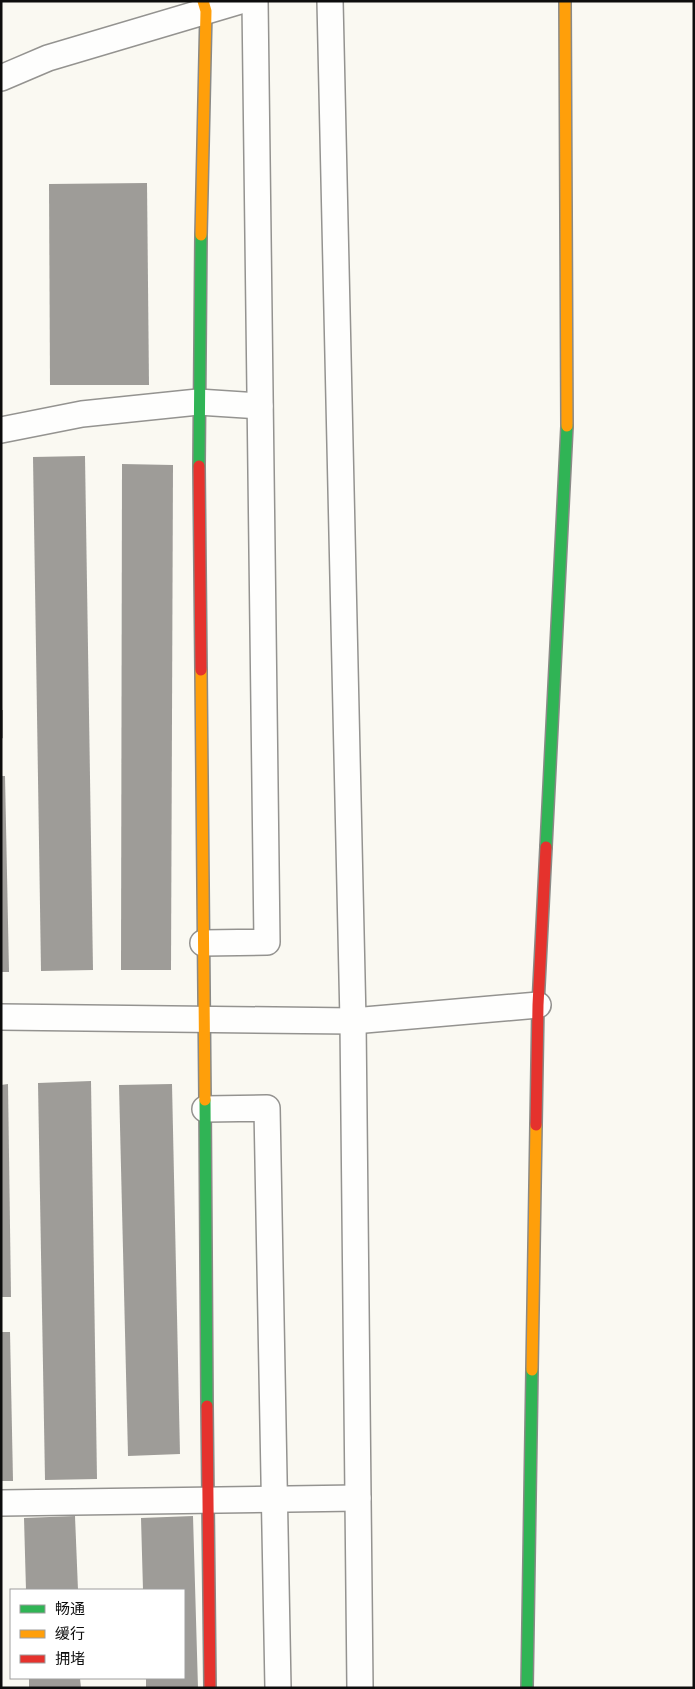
<svg xmlns="http://www.w3.org/2000/svg" width="695" height="1689" font-family="'PT Serif','Noto Sans SC',serif">
<style>
.building{fill:#9e9c98}
.lines{fill:none;stroke-linecap:round;stroke-linejoin:round}
.street-casing{stroke:#949390;stroke-width:28}
.fast-casing{stroke:#8a8a87;stroke-width:14}
.slow-casing{stroke:#8a8a87;stroke-width:14}
.jam-casing{stroke:#8a8a87;stroke-width:14}
.street{stroke:#fefefd;stroke-width:25}
.fast{stroke:#30b455;stroke-width:11}
.slow{stroke:#ff9f0a;stroke-width:11}
.jam{stroke:#e5322d;stroke-width:11}
</style>
<rect width="100%" height="100%" fill="#faf9f2"/>
<g class="building">
<path d="M 147,183 L 149,385 L 50,385 L 49,184 Z"/>
<path d="M 85,456 L 93,970 L 41,971 L 33,457 Z"/>
<path d="M 122,464 L 173,465 L 171,970 L 121,970 Z"/>
<path d="M 1,710 L 3,710 L 3,738 L 1,739 Z"/>
<path d="M 1,776 L 5,776 L 9,972 L 1,972 Z"/>
<path d="M 91,1081 L 97,1479 L 45,1480 L 38,1083 Z"/>
<path d="M 8,1084 L 11,1297 L 1,1297 L 1,1085 Z"/>
<path d="M 172,1084 L 180,1454 L 128,1456 L 119,1085 Z"/>
<path d="M 1,1332 L 10,1332 L 13,1481 L 1,1481 Z"/>
<path d="M 75,1516 L 78,1590 L 26,1590 L 24,1518 Z"/>
<path d="M 193,1516 L 198,1688 L 146,1688 L 146,1678 L 184,1678 L 184,1590 L 143,1590 L 141,1518 Z"/>
<path d="M 29,1678 L 80,1678 L 81,1688 L 29,1688 Z"/>
</g>
<g class="lines">
<defs>
<g id="street">
<path d="M 330,1 L 353,1021 L 360,1688"/>
<path d="M 1,78 L 48,58 L 240,1"/>
<path d="M 1,430 L 82,414 L 198,402 L 260,406"/>
<path d="M 203,943 L 267,942 L 255,1"/>
<path d="M 1,1017 L 353,1021 L 538,1005"/>
<path d="M 205,1109 L 267,1108 L 278,1688"/>
<path d="M 1,1503 L 358,1498"/>
</g>
<g id="fast">
<path d="M 199,466 L 201,235"/>
<path d="M 546,847 L 567,426"/>
<path d="M 205,1100 L 207,1406"/>
<path d="M 527,1688 L 532,1370"/>
</g>
<g id="slow">
<path d="M 565,1 L 567,426"/>
<path d="M 201,235 L 206,11 L 203,1"/>
<path d="M 201,670 L 205,1100"/>
<path d="M 532,1370 L 536,1125"/>
</g>
<g id="jam">
<path d="M 199,466 L 201,670"/>
<path d="M 536,1125 L 538,1005 L 546,847"/>
<path d="M 207,1406 L 210,1688"/>
</g>
</defs>
<use href="#street" class="street-casing"/>
<use href="#fast" class="fast-casing"/>
<use href="#slow" class="slow-casing"/>
<use href="#jam" class="jam-casing"/>
<use href="#street" class="street"/>
<use href="#fast" class="fast"/>
<use href="#slow" class="slow"/>
<use href="#jam" class="jam"/>
</g>
<rect width="695" height="1689" fill="none" stroke="#0d0d0d" stroke-width="5"/>
<rect x="10" y="1589" width="175" height="90" fill="#ffffff" stroke="#9e9e9e"/>
<rect x="20" y="1605" width="25" height="8" fill="#30b455" stroke="#9e9e9e"/>
<text x="55" y="1614" font-size="15" fill="#0d0d0d">畅通</text>
<rect x="20" y="1630" width="25" height="8" fill="#ff9f0a" stroke="#9e9e9e"/>
<text x="55" y="1639" font-size="15" fill="#0d0d0d">缓行</text>
<rect x="20" y="1655" width="25" height="8" fill="#e5322d" stroke="#9e9e9e"/>
<text x="55" y="1664" font-size="15" fill="#0d0d0d">拥堵</text>
</svg>
